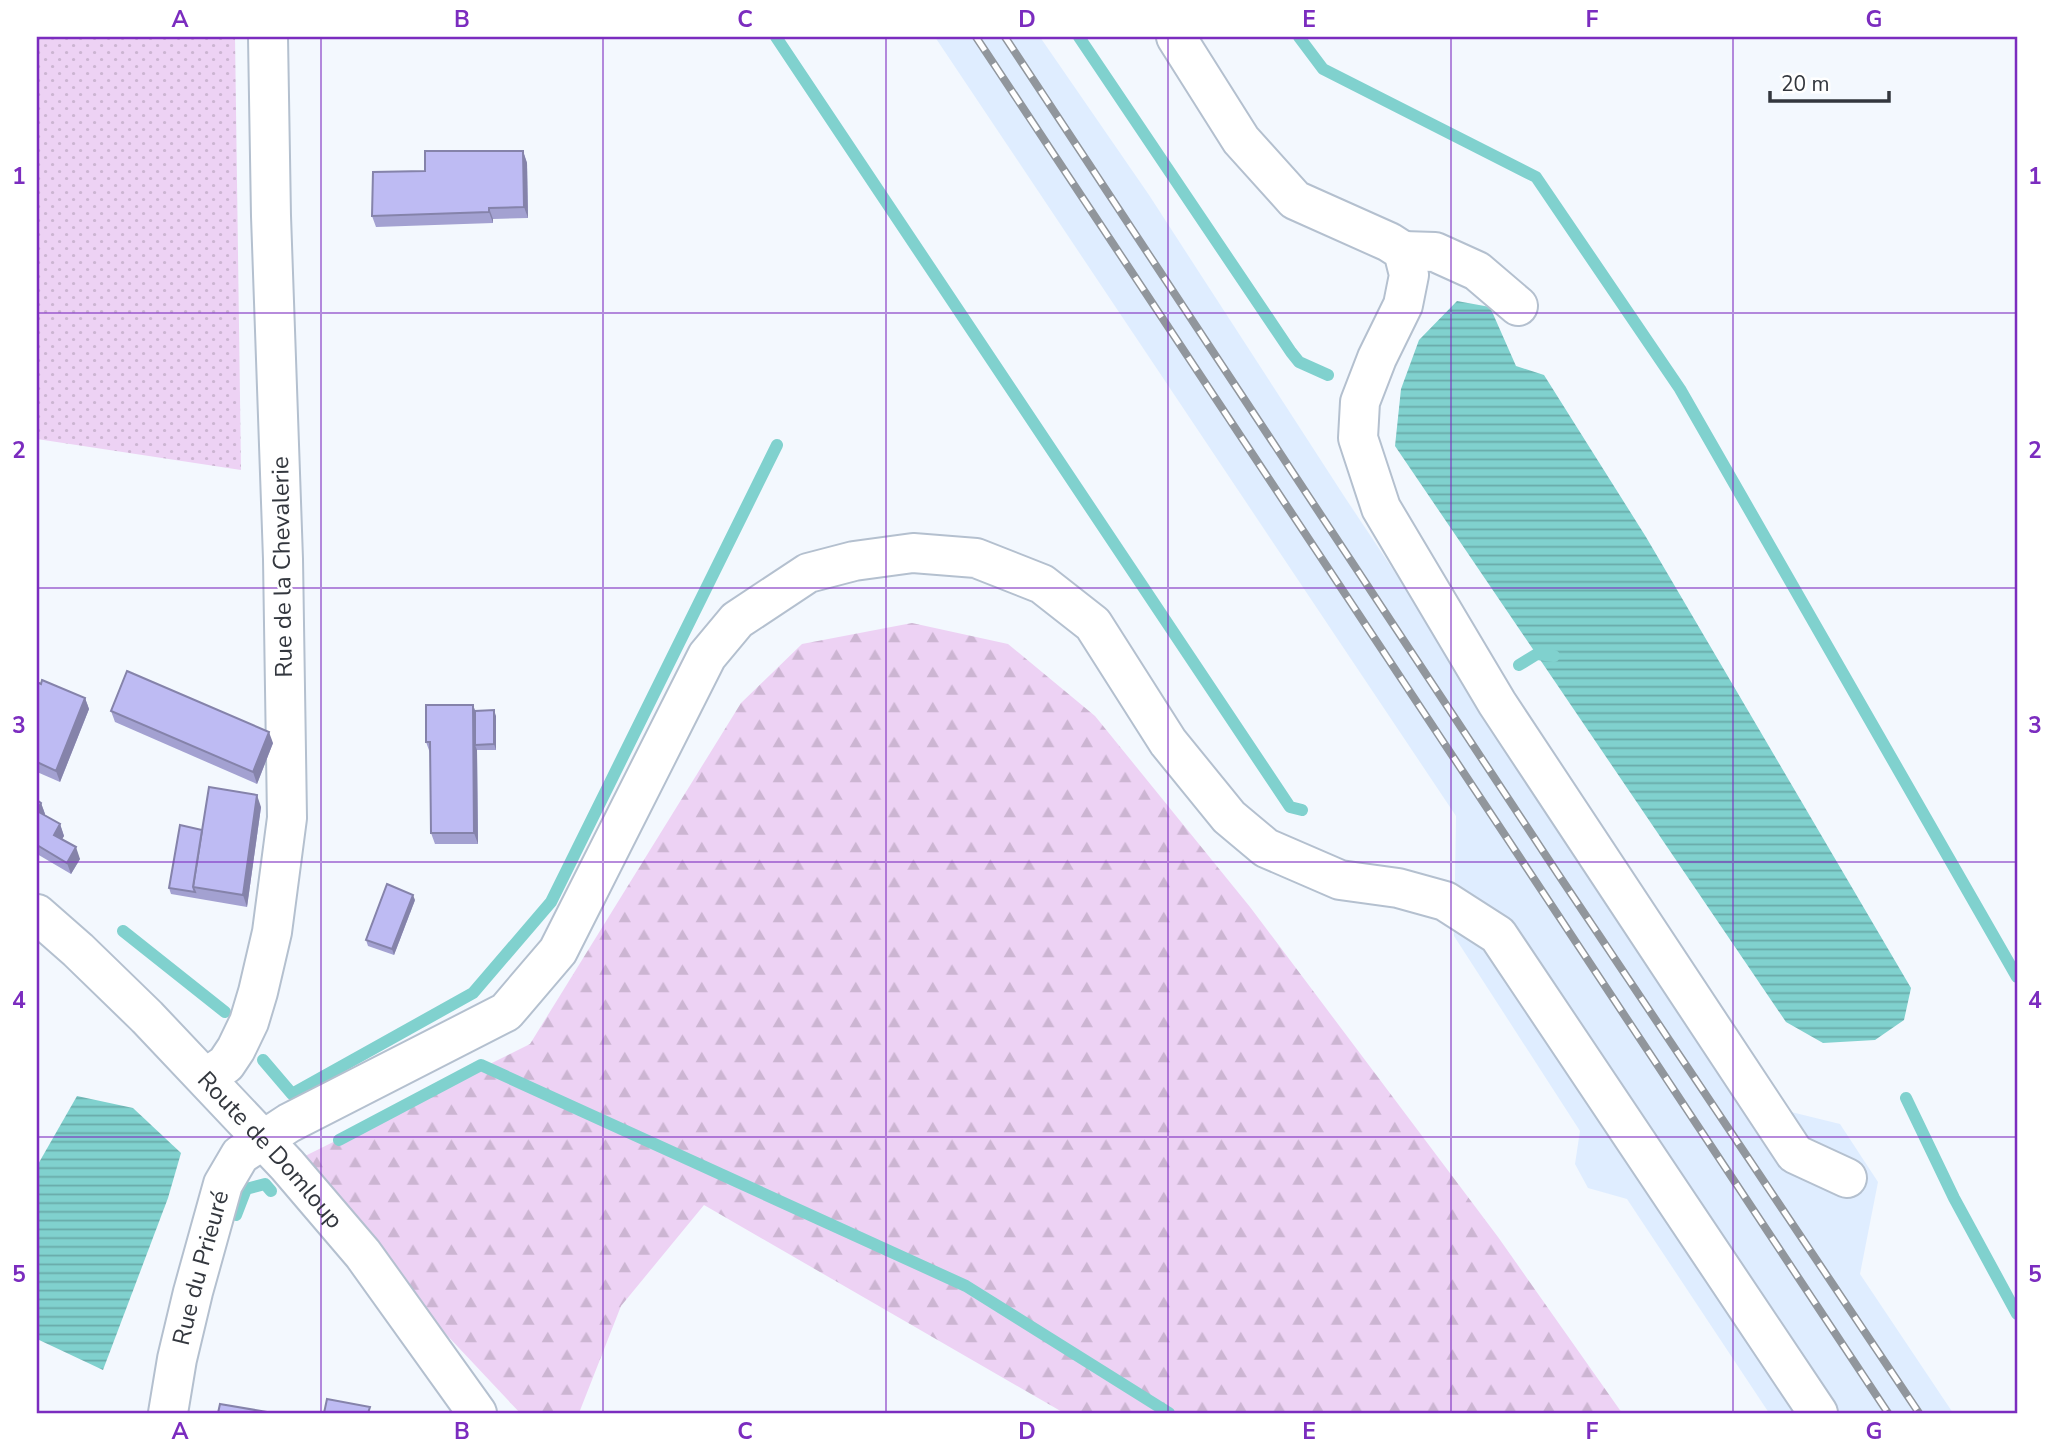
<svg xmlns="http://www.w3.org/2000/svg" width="2054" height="1450" font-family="'Nunito Sans',sans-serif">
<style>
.built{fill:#dfedff}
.grass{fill:url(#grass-dots)}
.forest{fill:url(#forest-firs)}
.water{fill:url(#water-rules)}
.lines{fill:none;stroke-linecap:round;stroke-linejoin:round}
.stream{stroke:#80d1ce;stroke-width:12}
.minor-casing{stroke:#b4c0cf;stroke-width:42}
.minor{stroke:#fff;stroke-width:38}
.rail-casing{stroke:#91969c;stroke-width:8}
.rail{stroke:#fff;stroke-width:5;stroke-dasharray:16;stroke-linecap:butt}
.wall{fill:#a3a1d1}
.shaded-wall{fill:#8583aa}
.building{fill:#bebbf3;stroke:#8583aa;stroke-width:2}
.grid{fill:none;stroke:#7b2cbf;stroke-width:2;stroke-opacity:0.55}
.labels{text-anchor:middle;stroke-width:5;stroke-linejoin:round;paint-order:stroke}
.street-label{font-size:24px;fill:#33373e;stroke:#fff}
.neatline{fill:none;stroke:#7b2cbf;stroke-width:2.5}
.grid-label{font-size:23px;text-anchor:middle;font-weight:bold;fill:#7b2cbf}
</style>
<defs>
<pattern id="grass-dots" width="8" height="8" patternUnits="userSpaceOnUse" patternTransform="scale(1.75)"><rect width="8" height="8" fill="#edd2f4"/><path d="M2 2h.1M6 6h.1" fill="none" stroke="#ccb5d2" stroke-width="1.8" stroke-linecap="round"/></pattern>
<pattern id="forest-firs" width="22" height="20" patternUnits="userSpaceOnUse" patternTransform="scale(1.75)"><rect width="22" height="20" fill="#edd2f4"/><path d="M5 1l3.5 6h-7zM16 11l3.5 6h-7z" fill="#ccb5d2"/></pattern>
<pattern id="water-rules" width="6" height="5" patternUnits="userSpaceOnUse" patternTransform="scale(1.75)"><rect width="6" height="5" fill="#80d1ce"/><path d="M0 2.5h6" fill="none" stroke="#69aaa9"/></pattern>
</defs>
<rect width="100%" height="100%" fill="#f3f8fe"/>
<path class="built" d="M 935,37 L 1040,37 L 1149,195 L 1344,496 L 1747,1101 L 1840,1124 L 1878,1182 L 1860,1274 L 1953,1413 L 1769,1413 L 1627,1199 L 1588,1188 L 1575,1164 L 1580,1131 L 1454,936 L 1456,816 Z"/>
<path class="grass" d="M 37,37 L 235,37 L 241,470 L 37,439 Z"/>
<path class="forest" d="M 912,623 L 1008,644 L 1095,716 L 1250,907 L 1498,1237 L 1622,1413 L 1064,1413 L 704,1205 L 621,1306 L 579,1413 L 520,1413 L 287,1165 L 530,1044 L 741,703 L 802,644 Z"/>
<g class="water">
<path d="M 1457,301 L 1490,307 L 1516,366 L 1544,375 L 1646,537 L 1911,988 L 1904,1020 L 1875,1040 L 1823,1043 L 1786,1022 L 1395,446 L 1401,389 L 1419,340 Z"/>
<path d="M 77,1096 L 133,1108 L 181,1153 L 168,1198 L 103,1370 L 37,1339 L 37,1166 Z"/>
</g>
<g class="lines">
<g class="stream">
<path d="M 776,37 L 1290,807 L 1302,810"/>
<path d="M 1079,37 L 1291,352 L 1299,362 L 1328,375"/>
<path d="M 1299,37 L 1323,69 L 1536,177 L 1680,389 L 2017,977"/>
<path d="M 1519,665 L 1537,654 L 1554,656"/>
<path d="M 123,931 L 225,1012"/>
<path d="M 263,1060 L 292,1094 L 473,993 L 551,902 L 777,445"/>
<path d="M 1906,1098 L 1954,1198 L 2017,1314"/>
<path d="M 339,1140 L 481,1065 L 966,1286 L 1169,1413"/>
<path d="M 236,1215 L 246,1189 L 265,1184 L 271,1191"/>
</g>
<defs>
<g id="minor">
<path d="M 1176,37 L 1241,140 L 1295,200 L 1389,242 L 1403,251 L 1409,275 L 1403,305 L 1377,358 L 1360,402 L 1358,438 L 1381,508 L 1497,703 L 1795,1154 L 1847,1178"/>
<path d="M 1403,251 L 1435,252 L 1477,271 L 1518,306"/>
<path id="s1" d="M 37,914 L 78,950 L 147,1017 L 287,1165 L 363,1254 L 477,1413"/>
<path d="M 207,1077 L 226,1064 L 236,1049 L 249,1022 L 258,992 L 272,932 L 287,818 L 283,559 L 271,216 L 268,37"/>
<path id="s2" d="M 168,1413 L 177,1359 L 193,1292 L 223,1184 L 240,1155 L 289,1123 L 506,1012 L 558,951 L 707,656 L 737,620 L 808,573 L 854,561 L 913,553 L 976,558 L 1042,584 L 1093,624 L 1168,742 L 1229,817 L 1266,848 L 1340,880 L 1398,888 L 1445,901 L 1498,935 L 1818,1413"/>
</g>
</defs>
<use href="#minor" class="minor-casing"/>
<use href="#minor" class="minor"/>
<defs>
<g id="rail">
<path d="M 976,37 L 1888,1413"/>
<path d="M 1005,37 L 1558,874 L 1919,1413"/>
</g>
</defs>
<use href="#rail" class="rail-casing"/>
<use href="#rail" class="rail"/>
</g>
<g class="wall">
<path d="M 523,151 L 527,163 L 528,218 L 493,219 L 493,223 L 376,227 L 372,216 L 425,171 Z"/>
<path d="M 37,682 L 85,698 L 89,709 L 60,782 L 37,772 Z"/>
<path d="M 473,705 L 475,711 L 496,716 L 496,750 L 477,750 L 478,844 L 435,844 L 431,833 L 430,753 L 426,742 Z"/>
<path d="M 111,711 L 273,743 L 257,784 L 115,722 Z"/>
<path d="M 37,800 L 41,803 L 45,814 L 45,816 L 60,824 L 64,836 L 62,839 L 80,859 L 71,874 L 37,854 Z"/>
<path d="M 261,807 L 247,907 L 171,894 L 169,888 L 202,830 Z"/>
<path d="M 415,900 L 394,955 L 368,946 L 366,940 Z"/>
</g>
<g class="shaded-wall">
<path d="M 523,151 L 527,163 L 528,218 L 524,207 Z"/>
<path d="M 489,208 L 493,219 L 493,223 L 489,212 Z"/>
<path d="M 85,698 L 89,709 L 60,782 L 56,771 Z"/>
<path d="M 473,705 L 477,716 L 475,745 L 477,750 L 478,844 L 474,833 Z"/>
<path d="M 494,710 L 496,716 L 496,750 L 494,744 Z"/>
<path d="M 269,732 L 273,743 L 257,784 L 253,772 Z"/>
<path d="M 257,795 L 261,807 L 247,907 L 243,895 Z"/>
<path d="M 41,803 L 45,814 L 41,822 L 37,811 Z"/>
<path d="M 60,824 L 64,836 L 58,846 L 54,835 Z"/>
<path d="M 76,847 L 80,859 L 71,874 L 67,863 Z"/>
<path d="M 413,895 L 415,900 L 394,955 L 392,949 Z"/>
</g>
<g class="building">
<path d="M 425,151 L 523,151 L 524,207 L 489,208 L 489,212 L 372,216 L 373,172 L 425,171 Z"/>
<path d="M 127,671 L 269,732 L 253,772 L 111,711 Z"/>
<path d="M 42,680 L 85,698 L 56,771 L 37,762 L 37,682 L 41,684 Z"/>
<path d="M 426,705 L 473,705 L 474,833 L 431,833 L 430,742 L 426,742 Z"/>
<path d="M 494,710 L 494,744 L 475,745 L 475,711 Z"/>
<path d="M 209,787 L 257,795 L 243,895 L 193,887 Z"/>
<path d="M 37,800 L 41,803 L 37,811 Z"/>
<path d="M 37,811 L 60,824 L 54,835 L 76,847 L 67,863 L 37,845 Z"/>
<path d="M 180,825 L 202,830 L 193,887 L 195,892 L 169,888 Z"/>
<path d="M 387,884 L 413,895 L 392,949 L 366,940 Z"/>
<path d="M 327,1399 L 370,1407 L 368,1413 L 324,1413 Z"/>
<path d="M 220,1404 L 273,1413 L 218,1413 Z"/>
</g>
<path class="grid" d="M 321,37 L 321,1413M 603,37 L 603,1413M 886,37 L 886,1413M 1168,37 L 1168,1413M 1451,37 L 1451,1413M 1733,37 L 1733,1413M 37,313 L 2017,313M 37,588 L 2017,588M 37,862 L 2017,862M 37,1137 L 2017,1137"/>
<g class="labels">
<g class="street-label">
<text transform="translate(282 567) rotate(-91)" y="8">Rue de la Chevalerie</text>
<text dy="8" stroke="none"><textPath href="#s1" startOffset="332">Route de Domloup</textPath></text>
<text dy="8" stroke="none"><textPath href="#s2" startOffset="149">Rue du Prieuré</textPath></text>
</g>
</g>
<rect width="2054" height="1450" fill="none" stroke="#ffffff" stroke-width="77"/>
<path d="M1770 91v10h119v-10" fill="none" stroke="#33373e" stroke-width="3.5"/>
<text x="1781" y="91" font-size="21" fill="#33373e" stroke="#ffffff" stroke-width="5" paint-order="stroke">20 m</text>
<rect x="38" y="38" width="1978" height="1374" class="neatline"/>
<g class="grid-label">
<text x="180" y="27">A</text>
<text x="462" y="27">B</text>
<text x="745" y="27">C</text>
<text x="1027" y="27">D</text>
<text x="1309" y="27">E</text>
<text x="1592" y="27">F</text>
<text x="1874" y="27">G</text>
<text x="19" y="184">1</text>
<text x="2035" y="184">1</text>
<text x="19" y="458">2</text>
<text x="2035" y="458">2</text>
<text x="19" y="733">3</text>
<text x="2035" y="733">3</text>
<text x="19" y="1008">4</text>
<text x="2035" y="1008">4</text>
<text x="19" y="1282">5</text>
<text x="2035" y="1282">5</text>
<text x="180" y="1439">A</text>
<text x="462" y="1439">B</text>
<text x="745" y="1439">C</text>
<text x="1027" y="1439">D</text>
<text x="1309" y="1439">E</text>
<text x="1592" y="1439">F</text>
<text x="1874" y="1439">G</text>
</g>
</svg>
